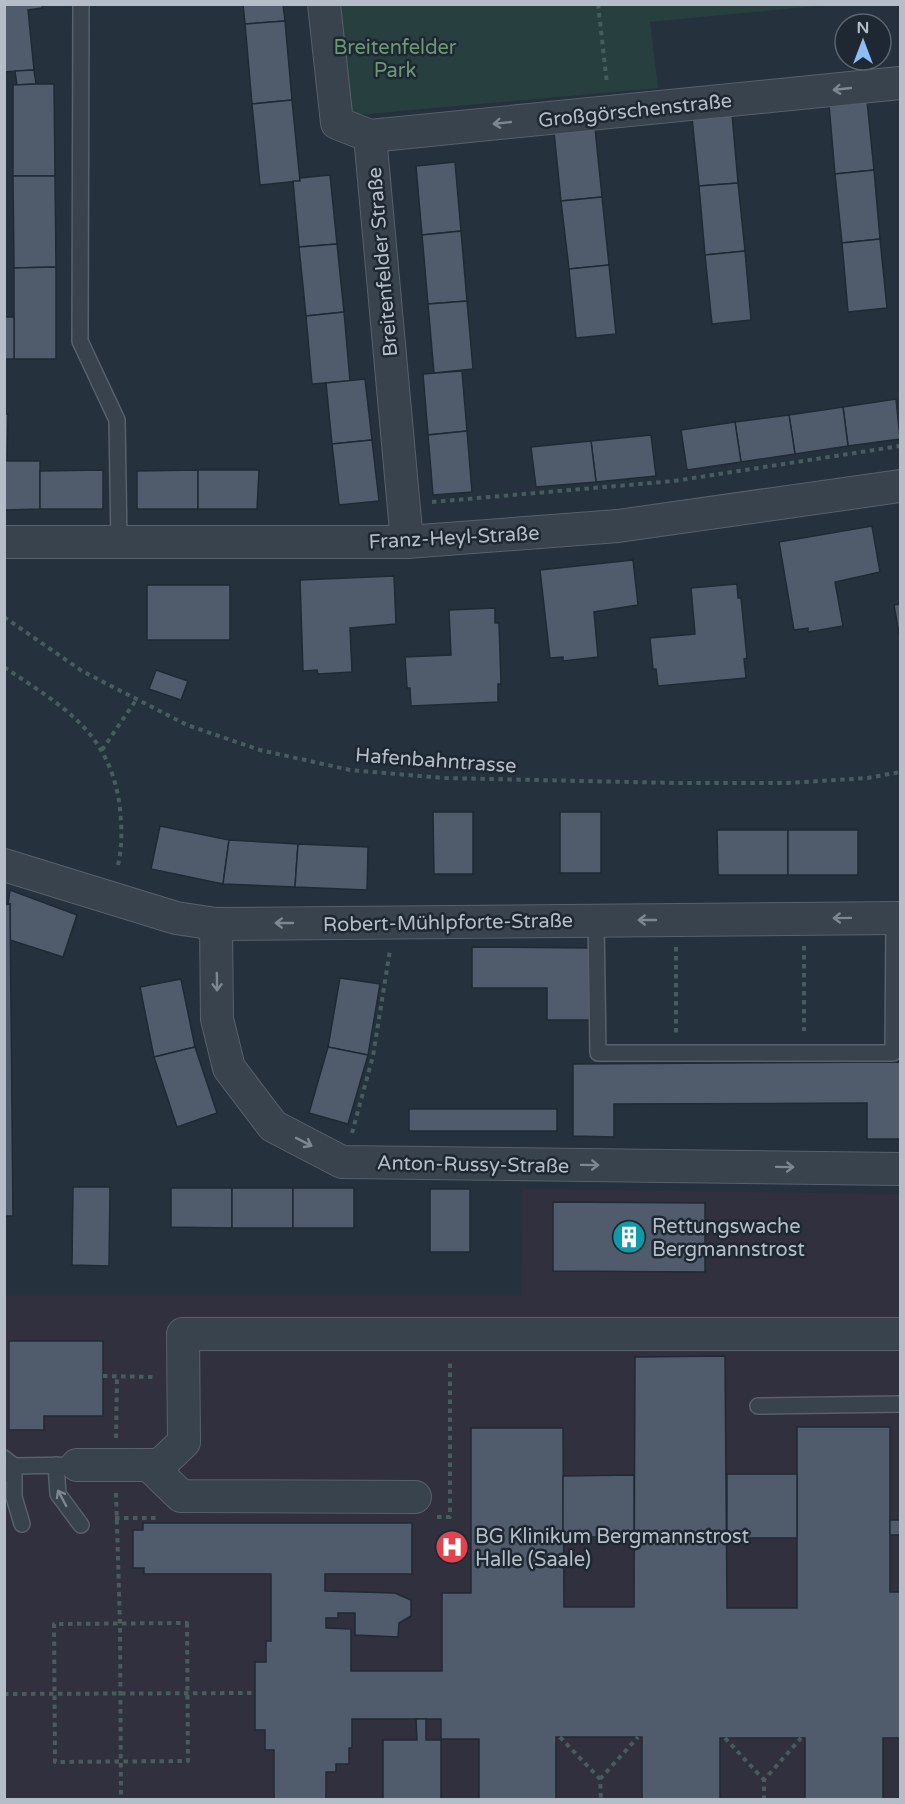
<svg xmlns="http://www.w3.org/2000/svg" width="905" height="1804" font-family="'Varela Round',sans-serif">
<style>
.medical{fill:#31303e}
.green{fill:#283f3f}
.building{fill:#505c6b;stroke:#202a34;stroke-width:1.5}
.lines{fill:none;stroke-linecap:round;stroke-linejoin:round}
.service-casing{stroke:#57606b;stroke-width:18}
.minor-casing{stroke:#57606b;stroke-width:34}
.path{stroke:#475c5d;stroke-width:4;stroke-dasharray:4.5 4.5;stroke-linecap:butt}
.service{stroke:#39434d;stroke-width:15}
.minor{stroke:#39434d;stroke-width:32}
.oneway{stroke:#7d8691}
.labels{text-anchor:middle;stroke-width:5;stroke-linejoin:round;paint-order:stroke}
.park-label{font-size:20px;fill:#6d9874;stroke:#1e2832}
.street-label{font-size:20px;fill:#b5bdc8;stroke:#1e2832}
.poi-label{font-size:20px;fill:#b5bdc8;stroke:#1e2832;text-anchor:start}
</style>
<rect width="100%" height="100%" fill="#25313d"/>
<path class="medical" d="M 522,1189 L 900,1194 L 900,1799 L 5,1799 L 4,1295 L 521,1295 Z"/>
<path class="green" d="M 336,5 L 828,5 L 650,22 L 658,88 L 345,116 Z"/>
<g class="building">
<path d="M 4,4 L 42,4 L 42,8 L 28,10 L 34,70 L 4,72 Z"/>
<path d="M 243,4 L 283,4 L 285,21 L 245,24 Z"/>
<path d="M 285,21 L 292,100 L 252,104 L 245,24 Z"/>
<path d="M 34,70 L 36,84 L 17,85 L 15,71 Z"/>
<path d="M 36,84 L 54,84 L 55,176 L 13,176 L 13,85 Z"/>
<path d="M 292,100 L 300,181 L 260,185 L 252,104 Z"/>
<path d="M 867,101 L 874,170 L 835,174 L 829,105 Z"/>
<path d="M 732,114 L 738,183 L 699,186 L 692,118 Z"/>
<path d="M 595,128 L 602,197 L 561,201 L 554,132 Z"/>
<path d="M 455,162 L 461,231 L 422,235 L 416,166 Z"/>
<path d="M 874,170 L 880,239 L 842,243 L 835,174 Z"/>
<path d="M 330,175 L 337,244 L 299,247 L 293,181 L 300,181 L 300,178 Z"/>
<path d="M 13,176 L 55,176 L 56,267 L 14,268 Z"/>
<path d="M 738,183 L 745,251 L 705,255 L 699,186 Z"/>
<path d="M 602,197 L 609,265 L 569,269 L 561,201 Z"/>
<path d="M 461,231 L 467,301 L 428,304 L 422,235 Z"/>
<path d="M 880,239 L 887,308 L 848,312 L 842,243 Z"/>
<path d="M 337,244 L 344,312 L 306,316 L 299,247 Z"/>
<path d="M 745,251 L 751,320 L 712,324 L 705,255 Z"/>
<path d="M 609,265 L 616,334 L 576,338 L 569,269 Z"/>
<path d="M 56,267 L 56,359 L 14,359 L 14,268 Z"/>
<path d="M 467,301 L 473,369 L 434,373 L 428,304 Z"/>
<path d="M 344,312 L 350,381 L 312,384 L 306,316 Z"/>
<rect x="4" y="317" width="10" height="42"/>
<path d="M 462,371 L 467,431 L 428,435 L 423,374 Z"/>
<path d="M 365,379 L 372,440 L 332,444 L 326,383 Z"/>
<path d="M 896,399 L 900,439 L 848,446 L 843,407 Z"/>
<path d="M 843,407 L 848,446 L 795,454 L 789,415 Z"/>
<path d="M 4,414 L 8,414 L 7,461 L 40,461 L 40,509 L 4,510 Z"/>
<path d="M 789,415 L 795,454 L 741,462 L 735,422 Z"/>
<path d="M 735,422 L 741,462 L 687,470 L 681,430 Z"/>
<path d="M 467,431 L 472,492 L 433,495 L 428,435 Z"/>
<path d="M 651,435 L 656,476 L 596,482 L 591,441 Z"/>
<path d="M 372,440 L 379,501 L 339,505 L 332,444 Z"/>
<path d="M 591,441 L 596,482 L 536,487 L 531,447 Z"/>
<path d="M 103,470 L 103,509 L 40,509 L 40,471 Z"/>
<path d="M 198,470 L 198,509 L 137,509 L 137,471 Z"/>
<path d="M 198,470 L 259,470 L 257,509 L 198,509 Z"/>
<path d="M 872,526 L 880,572 L 835,582 L 843,626 L 808,632 L 808,628 L 794,630 L 779,542 Z"/>
<path d="M 633,560 L 638,605 L 594,612 L 598,657 L 563,661 L 563,657 L 550,658 L 540,570 Z"/>
<path d="M 394,576 L 396,624 L 350,628 L 352,672 L 318,674 L 317,670 L 303,671 L 300,580 Z"/>
<path d="M 737,584 L 738,598 L 741,598 L 747,658 L 744,659 L 746,678 L 658,686 L 656,669 L 653,669 L 650,638 L 695,634 L 691,588 Z"/>
<rect x="147" y="585" width="83" height="55"/>
<path d="M 900,604 L 900,634 L 899,634 L 894,605 Z"/>
<path d="M 495,608 L 495,623 L 499,623 L 501,684 L 498,684 L 498,702 L 411,706 L 410,688 L 407,688 L 405,657 L 451,655 L 449,610 Z"/>
<path d="M 156,670 L 188,681 L 181,700 L 149,689 Z"/>
<path d="M 433,812 L 473,812 L 473,874 L 434,874 Z"/>
<rect x="560" y="812" width="41" height="61"/>
<path d="M 160,826 L 229,840 L 223,884 L 151,869 Z"/>
<path d="M 717,830 L 788,830 L 788,875 L 718,875 Z"/>
<rect x="788" y="830" width="70" height="45"/>
<path d="M 229,840 L 298,844 L 295,887 L 223,884 Z"/>
<path d="M 298,844 L 368,847 L 367,890 L 295,887 Z"/>
<path d="M 10,890 L 77,915 L 63,957 L 10,940 L 10,904 L 8,905 Z"/>
<path d="M 10,904 L 13,1216 L 4,1216 L 4,905 Z"/>
<path d="M 472,947 L 589,948 L 590,1020 L 547,1020 L 547,988 L 472,988 Z"/>
<path d="M 340,978 L 380,984 L 368,1055 L 328,1047 Z"/>
<path d="M 181,979 L 195,1047 L 154,1057 L 140,987 Z"/>
<path d="M 195,1047 L 217,1113 L 177,1127 L 154,1057 Z"/>
<path d="M 328,1047 L 368,1055 L 348,1124 L 309,1113 Z"/>
<path d="M 900,1062 L 900,1139 L 867,1139 L 867,1103 L 614,1104 L 614,1137 L 573,1136 L 573,1064 Z"/>
<rect x="409" y="1109" width="148" height="22"/>
<path d="M 73,1187 L 110,1187 L 109,1266 L 72,1265 Z"/>
<path d="M 171,1188 L 232,1188 L 232,1228 L 171,1227 Z"/>
<rect x="232" y="1188" width="61" height="40"/>
<rect x="293" y="1188" width="61" height="40"/>
<rect x="430" y="1189" width="40" height="63"/>
<path d="M 553,1202 L 705,1203 L 705,1272 L 553,1271 Z"/>
<path d="M 9,1341 L 103,1341 L 103,1416 L 44,1416 L 44,1430 L 9,1430 Z"/>
<path d="M 725,1356 L 727,1608 L 797,1608 L 797,1427 L 890,1427 L 890,1592 L 900,1592 L 900,1738 L 883,1738 L 883,1800 L 805,1800 L 805,1738 L 720,1738 L 720,1800 L 642,1800 L 642,1737 L 556,1737 L 556,1800 L 479,1800 L 479,1739 L 441,1739 L 441,1719 L 352,1719 L 352,1748 L 349,1748 L 349,1764 L 336,1764 L 336,1772 L 326,1772 L 326,1800 L 274,1800 L 274,1750 L 265,1750 L 265,1730 L 255,1730 L 255,1662 L 266,1662 L 266,1641 L 271,1641 L 271,1574 L 144,1574 L 144,1568 L 133,1568 L 133,1530 L 143,1530 L 143,1523 L 412,1523 L 412,1574 L 325,1574 L 325,1591 L 395,1593 L 411,1600 L 411,1616 L 399,1623 L 398,1637 L 355,1635 L 355,1613 L 338,1613 L 338,1618 L 326,1618 L 326,1628 L 351,1629 L 351,1671 L 442,1671 L 442,1593 L 471,1593 L 471,1428 L 563,1428 L 564,1607 L 634,1607 L 635,1357 Z"/>
<rect x="727" y="1474" width="70" height="64"/>
<path d="M 634,1475 L 634,1537 L 563,1537 L 563,1476 Z"/>
<rect x="890" y="1520" width="10" height="15"/>
<path d="M 416,1719 L 426,1719 L 426,1740 L 441,1740 L 441,1800 L 383,1800 L 383,1740 L 417,1740 Z"/>
</g>
<g class="lines">
<defs>
<g id="service">
<path d="M 81,4 L 80,341 L 117,420 L 119,542"/>
<path d="M 596,920 L 598,1053 L 893,1053 L 894,917"/>
<path d="M 758,1406 L 900,1404"/>
<path d="M 4,1458 L 14,1466 L 14,1497 L 22,1524"/>
<path d="M 56,1465 L 58,1494 L 81,1525"/>
<path d="M 4,1474 L 14,1466 L 77,1465"/>
</g>
<g id="minor">
<path d="M 324,4 L 337,123 L 370,136 L 407,542"/>
<path d="M 370,136 L 900,83"/>
<path d="M 4,542 L 407,542 L 618,526 L 900,486"/>
<path d="M 4,865 L 176,918 L 216,924 L 900,918"/>
<path d="M 216,924 L 217,1019 L 229,1068 L 273,1126 L 342,1162 L 900,1169"/>
<path d="M 77,1465 L 160,1465 L 184,1442 L 183,1334 L 900,1334"/>
<path d="M 149,1465 L 181,1496 L 415,1497"/>
</g>
</defs>
<use href="#service" class="service-casing"/>
<use href="#minor" class="minor-casing"/>
<g class="path">
<path d="M 598,4 L 607,84"/>
<path d="M 432,502 L 674,481 L 900,446"/>
<path d="M 4,617 L 82,671 L 187,725 L 260,750 L 350,770 L 443,778 L 678,783 L 787,783 L 868,778 L 900,772"/>
<path d="M 4,667 C 60,705 107,729 119,801 C 122,824 123,847 117,869"/>
<path d="M 102,750 L 136,700"/>
<path d="M 804,946 L 804,1031"/>
<path d="M 676,947 L 676,1033"/>
<path d="M 352,1133 L 373,1056 L 390,950"/>
<path d="M 103,1376 L 155,1377"/>
<path d="M 116,1438 L 117,1376"/>
<path d="M 116,1493 L 120,1624 L 121,1800"/>
<path d="M 437,1517 L 450,1517 L 450,1363"/>
<path d="M 115,1518 L 160,1518"/>
<path d="M 187,1623 L 188,1761 L 55,1762 L 54,1624 Z"/>
<path d="M 4,1694 L 255,1693"/>
<path d="M 560,1737 L 600,1779 L 601,1800"/>
<path d="M 725,1738 L 764,1780"/>
<path d="M 600,1779 L 638,1737"/>
<path d="M 764,1800 L 764,1780 L 801,1738"/>
</g>
<use href="#service" class="service"/>
<use href="#minor" class="minor"/>
</g>
<defs><path id="oneway-shaft" d="M-6 0H5M1.5-3L5.5 0L1.5 3" fill="none" stroke-width="1.6" stroke-linecap="round" stroke-linejoin="round" transform="scale(1.5)"/></defs>
<g class="oneway">
<use href="#oneway-shaft" transform="translate(842 89) rotate(174)"/>
<use href="#oneway-shaft" transform="translate(502 123) rotate(174)"/>
<use href="#oneway-shaft" transform="translate(842 918) rotate(179)"/>
<use href="#oneway-shaft" transform="translate(647 920) rotate(180)"/>
<use href="#oneway-shaft" transform="translate(284 923) rotate(180)"/>
<use href="#oneway-shaft" transform="translate(217 982) rotate(89)"/>
<use href="#oneway-shaft" transform="translate(304 1142) rotate(27)"/>
<use href="#oneway-shaft" transform="translate(590 1165) rotate(1)"/>
<use href="#oneway-shaft" transform="translate(785 1167) rotate(1)"/>
<use href="#oneway-shaft" transform="translate(62 1498) rotate(-118)"/>
</g>
<defs>
<symbol id="building-disc" viewBox="-11 -11 22 22"><circle r="9.5" fill="#0f9aa8" stroke="#1e2832"/><path d="M-4-6H4V6H1V3H-1V6H-4ZM-2.5-4.3h1.7v1.8h-1.7ZM.8-4.3h1.7v1.8H.8ZM-2.5-1h1.7V.8h-1.7ZM.8-1h1.7V.8H.8Z" fill="#fff"/></symbol>
<symbol id="hospital-disc" viewBox="-11 -11 22 22"><circle r="9.5" fill="#e0444e" stroke="#1e2832"/><path d="M-5-5h3v3.5h4V-5h3V5h-3V1.5h-4V5h-3Z" fill="#fff"/></symbol>
</defs>
<g fill-rule="evenodd">
<use href="#building-disc" x="610" y="1218" width="38" height="38"/>
<use href="#hospital-disc" x="433" y="1528" width="38" height="38"/>
</g>
<g class="labels">
<g class="park-label">
<text x="395" y="54">Breitenfelder<tspan x="395" dy="23">Park</tspan></text>
</g>
<g class="street-label">
<text transform="translate(635 110) rotate(-6)" y="7">Großgörschenstraße</text>
<text transform="translate(382 262) rotate(-95)" y="7">Breitenfelder Straße</text>
<text transform="translate(454 537) rotate(-3)" y="7">Franz-Heyl-Straße</text>
<text transform="translate(436 760) rotate(4)" y="7">Hafenbahntrasse</text>
<text transform="translate(448 922) rotate(-1)" y="7">Robert-Mühlpforte-Straße</text>
<text transform="translate(473 1164) rotate(1)" y="7">Anton-Russy-Straße</text>
</g>
<g class="poi-label">
<text x="652" y="1233">Rettungswache<tspan x="652" dy="23">Bergmannstrost</tspan></text>
<text x="475" y="1543">BG Klinikum Bergmannstrost<tspan x="475" dy="23">Halle (Saale)</tspan></text>
</g>
</g>
<rect width="905" height="1804" fill="none" stroke="#b5bdc8" stroke-width="12"/>
<g transform="translate(863 42)"><circle r="28" fill="#1e2832" stroke="#5a646e" stroke-width="1.5"/>
<path d="M0-4.5L10 22L0 15L-10 22Z" fill="#8ebcf4"/>
<text y="-9" font-size="16" font-weight="bold" text-anchor="middle" fill="#b5bdc8">N</text>
</g>
</svg>
